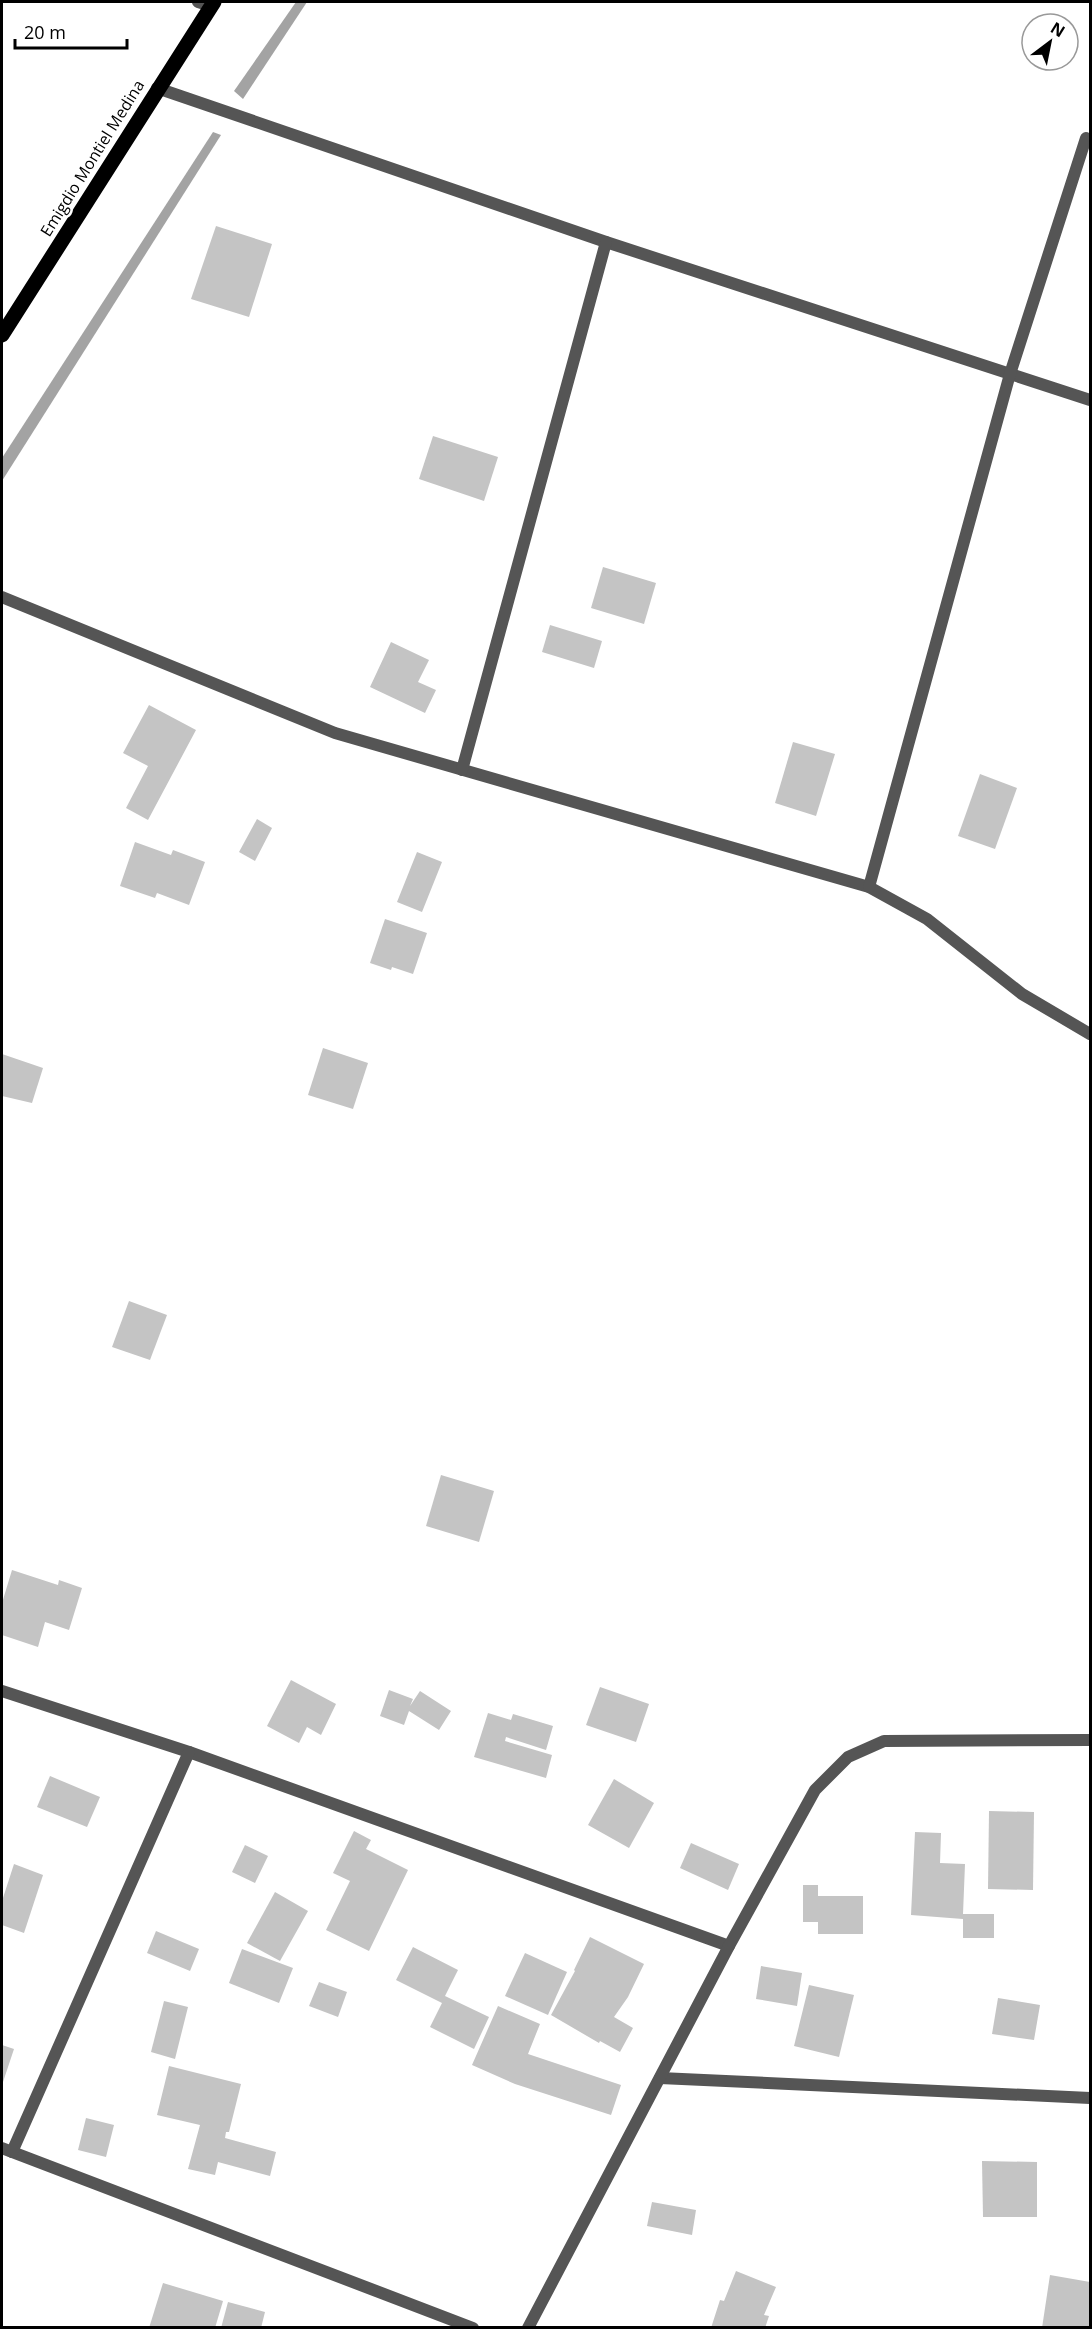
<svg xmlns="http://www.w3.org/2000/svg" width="1092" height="2329" font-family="'Open Sans',sans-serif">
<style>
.water{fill:#a3a3a3}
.building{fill:#c4c4c4}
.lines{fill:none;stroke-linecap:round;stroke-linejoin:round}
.minor{stroke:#555;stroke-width:12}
.primary{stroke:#000;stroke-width:15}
.labels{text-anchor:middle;stroke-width:5;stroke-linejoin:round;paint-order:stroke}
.street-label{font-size:16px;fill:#000;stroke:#fff}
</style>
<rect width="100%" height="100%" fill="#fff"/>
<g class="water">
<path d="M 296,2 L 307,2 L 243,99 L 234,91 Z"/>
<path d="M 213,132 L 221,135 L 2,481 L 2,458 Z"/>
</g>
<g class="building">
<path d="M 216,226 L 272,244 L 249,317 L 191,299 Z"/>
<path d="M 433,436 L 498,457 L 484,501 L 419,479 Z"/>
<path d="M 603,567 L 656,583 L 644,624 L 591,608 Z"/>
<path d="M 550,625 L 602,641 L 594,668 L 542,652 Z"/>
<path d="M 391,642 L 429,660 L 418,682 L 436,690 L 425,713 L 370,687 Z"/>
<path d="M 149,705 L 196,730 L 148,820 L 126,808 L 148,766 L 123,753 Z"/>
<path d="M 793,742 L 835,754 L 816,816 L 775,803 Z"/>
<path d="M 980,774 L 1017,788 L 995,849 L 958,836 Z"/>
<path d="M 257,819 L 272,828 L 255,861 L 239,852 Z"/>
<path d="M 135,842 L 171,855 L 173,850 L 205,862 L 189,905 L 157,893 L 155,898 L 120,886 Z"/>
<path d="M 417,852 L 442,862 L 422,912 L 397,902 Z"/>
<path d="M 385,919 L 427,933 L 413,974 L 392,967 L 391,970 L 370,963 Z"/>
<path d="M 323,1048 L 368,1063 L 353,1109 L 308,1095 Z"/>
<path d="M 2,1054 L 43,1068 L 32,1103 L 2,1096 Z"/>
<path d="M 129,1301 L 167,1315 L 150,1360 L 112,1347 Z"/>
<path d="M 441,1475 L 494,1491 L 479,1542 L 426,1526 Z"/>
<path d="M 12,1570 L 58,1585 L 59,1580 L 82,1588 L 69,1630 L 45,1622 L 38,1647 L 2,1635 L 2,1603 Z"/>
<path d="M 291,1680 L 336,1704 L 321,1735 L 307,1727 L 299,1743 L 267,1726 Z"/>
<path d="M 600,1687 L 649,1704 L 636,1742 L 586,1725 Z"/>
<path d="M 389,1690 L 413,1699 L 410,1706 L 420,1691 L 451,1711 L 439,1730 L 409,1711 L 404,1725 L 380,1716 Z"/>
<path d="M 488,1713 L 511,1720 L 513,1714 L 553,1726 L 546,1750 L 506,1737 L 505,1741 L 552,1755 L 546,1778 L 474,1757 Z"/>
<path d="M 50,1776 L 100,1797 L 87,1827 L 37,1807 Z"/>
<path d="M 614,1779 L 654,1803 L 629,1848 L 588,1825 Z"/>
<path d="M 989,1811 L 1034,1812 L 1033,1890 L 988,1889 Z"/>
<path d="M 354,1831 L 371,1840 L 366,1849 L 408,1870 L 369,1951 L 326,1930 L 350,1881 L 333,1873 Z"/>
<path d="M 915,1832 L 941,1833 L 940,1863 L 965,1864 L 963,1914 L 994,1914 L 994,1938 L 963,1938 L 963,1919 L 911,1915 Z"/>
<path d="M 691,1843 L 739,1864 L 728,1890 L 680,1868 Z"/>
<path d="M 245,1845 L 268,1856 L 255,1883 L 232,1872 Z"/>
<path d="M 14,1864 L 43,1875 L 24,1933 L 2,1925 L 2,1901 Z"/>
<path d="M 803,1885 L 818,1885 L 818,1896 L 863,1896 L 863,1934 L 818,1934 L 818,1922 L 803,1922 Z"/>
<path d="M 275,1892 L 308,1911 L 280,1961 L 247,1943 Z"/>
<path d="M 156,1931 L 199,1949 L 190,1971 L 147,1953 Z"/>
<path d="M 590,1937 L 644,1964 L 628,1997 L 614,2017 L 633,2028 L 620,2052 L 600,2041 L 599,2043 L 551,2015 L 575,1971 L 574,1970 Z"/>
<path d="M 413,1947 L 458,1970 L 445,1996 L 489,2017 L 474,2049 L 430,2027 L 442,2003 L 396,1980 Z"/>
<path d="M 242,1949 L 293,1968 L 279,2003 L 229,1983 Z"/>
<path d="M 525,1953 L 567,1972 L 548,2015 L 505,1996 Z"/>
<path d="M 761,1966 L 802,1973 L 797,2006 L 756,1999 Z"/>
<path d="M 319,1982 L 347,1992 L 338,2017 L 309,2006 Z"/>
<path d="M 809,1985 L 854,1995 L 839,2057 L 794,2046 Z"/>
<path d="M 998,1998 L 1040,2005 L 1034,2040 L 992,2034 Z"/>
<path d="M 164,2001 L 188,2007 L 175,2059 L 151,2052 Z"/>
<path d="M 498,2006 L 540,2024 L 528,2054 L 621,2085 L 611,2115 L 515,2084 L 472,2065 Z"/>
<path d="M 2,2045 L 14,2049 L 2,2085 Z"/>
<path d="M 169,2066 L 241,2084 L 229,2132 L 226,2132 L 225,2138 L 276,2152 L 270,2176 L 218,2162 L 215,2175 L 188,2169 L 200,2125 L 157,2115 Z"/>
<path d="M 86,2118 L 114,2125 L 106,2157 L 78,2150 Z"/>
<path d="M 982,2161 L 1037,2162 L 1037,2217 L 983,2217 Z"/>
<path d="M 652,2202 L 696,2210 L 692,2235 L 647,2226 Z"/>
<path d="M 736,2271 L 776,2287 L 764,2315 L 769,2316 L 765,2328 L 711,2328 L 720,2300 L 724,2301 Z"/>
<path d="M 1050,2275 L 1090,2282 L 1090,2328 L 1042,2328 Z"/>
<path d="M 163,2283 L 223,2301 L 215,2328 L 149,2328 Z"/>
<path d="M 228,2302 L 265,2312 L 261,2328 L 221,2328 Z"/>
</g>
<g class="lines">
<g class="minor">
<path d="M 198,2 L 211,6"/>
<path d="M 157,88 L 606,242 L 1090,400"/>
<path d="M 2,597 L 335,733 L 869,887 L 927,919 L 1022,994 L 1090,1034"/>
<path d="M 462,770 L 606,242"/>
<path d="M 869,887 L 1010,374 L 1086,138"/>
<path d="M 2,1691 L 189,1752 L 729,1946"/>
<path d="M 660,2078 L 1090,2098"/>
<path d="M 2,2148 L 473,2328"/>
<path d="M 12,2152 L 189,1752"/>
<path d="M 528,2328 L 729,1946 L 815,1790 L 848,1757 L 884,1741 L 1090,1740"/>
</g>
<path class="primary" d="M 2,335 L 214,2"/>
</g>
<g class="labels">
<g class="street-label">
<text transform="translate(92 158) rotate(-58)" y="6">Emigdio Montiel Medina</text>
</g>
</g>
<rect width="1092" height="2329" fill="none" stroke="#000000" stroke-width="6"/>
<g transform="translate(1050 42) rotate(32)"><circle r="28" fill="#ffffff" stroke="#999999" stroke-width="1.5"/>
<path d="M0-4.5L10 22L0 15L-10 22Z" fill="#000000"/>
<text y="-9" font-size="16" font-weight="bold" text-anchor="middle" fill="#000000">N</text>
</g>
<path d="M15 39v9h112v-9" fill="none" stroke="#000000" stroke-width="3"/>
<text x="24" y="39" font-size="18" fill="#000000" stroke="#ffffff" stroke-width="4.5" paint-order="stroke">20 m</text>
</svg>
